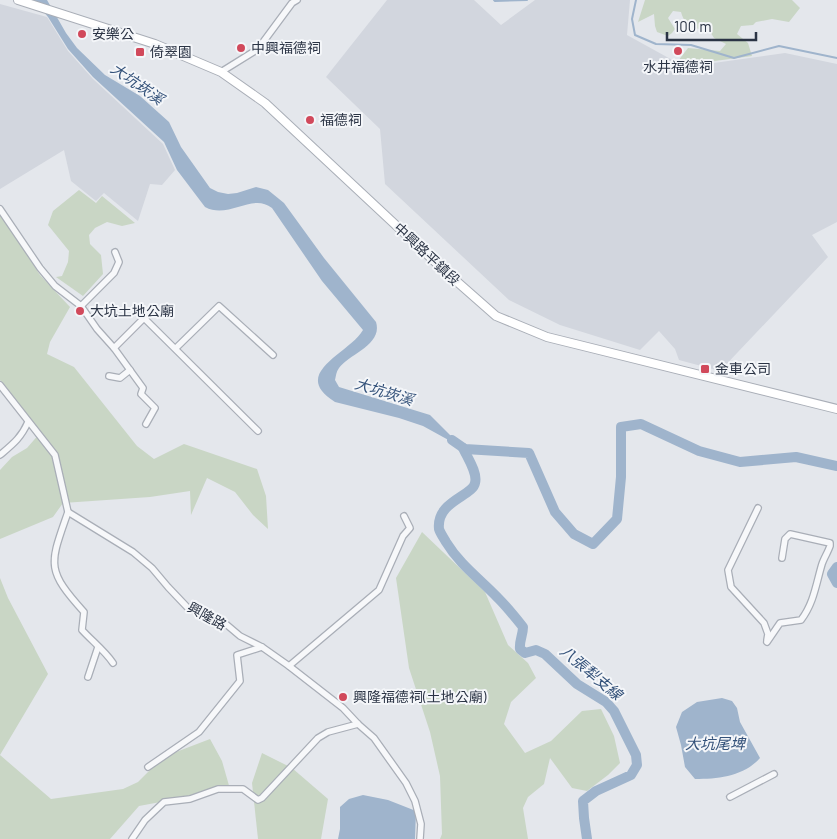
<svg xmlns="http://www.w3.org/2000/svg" width="837" height="839" font-family="Barlow,'Noto Sans TC',sans-serif">
<style>
.built{fill:#d2d6de}
.green{fill:#c9d6c5}
.water{fill:#9fb4cc}
.lines{fill:none;stroke-linecap:round;stroke-linejoin:round}
.stream{stroke:#9fb4cc;stroke-width:2}
.river{stroke:#9fb4cc;stroke-width:10}
.street-casing{stroke:#a9aeb7;stroke-width:8}
.secondary-casing{stroke:#a9aeb7;stroke-width:10}
.street{stroke:#f7f8fa;stroke-width:5.5}
.secondary{stroke:#fff;stroke-width:8}
.poi-dot{fill:#d1495b;stroke:#f4f6f9;stroke-width:2}
.labels{text-anchor:middle;stroke-width:4;stroke-linejoin:round;paint-order:stroke}
.poi-label{font-size:14px;fill:#2b3445;stroke:#f4f6f9;text-anchor:start}
.street-label{font-size:14px;fill:#2b3445;stroke:#f4f6f9}
.water-label{font-size:15px;font-style:italic;fill:#34527a;stroke:#f4f6f9}
</style>
<rect width="100%" height="100%" fill="#e4e7ec"/>
<g class="built">
<path d="M 387,0 L 474,0 L 501,25 L 535,0 L 630,0 L 627,35 L 685,67 L 785,53 L 837,64 L 837,222 L 812,235 L 828,257 L 720,371 L 679,360 L 675,349 L 659,331 L 640,350 L 560,325 L 509,300 L 385,184 L 380,129 L 326,77 Z"/>
<path d="M 0,4 L 47,17 L 68,51 L 93,79 L 163,144 L 175,170 L 162,185 L 150,184 L 138,221 L 104,193 L 96,201 L 71,181 L 64,150 L 0,189 Z"/>
</g>
<g class="green">
<path d="M 645,0 L 792,0 L 800,8 L 789,22 L 772,19 L 756,22 L 753,25 L 741,26 L 737,34 L 748,43 L 752,56 L 685,65 L 678,61 L 688,48 L 720,51 L 726,44 L 714,38 L 709,30 C 695,29 685,27 681,12 L 673,11 L 668,18 L 675,29 L 672,33 L 668,36 L 657,32 L 655,26 L 654,14 L 638,22 Z"/>
<path d="M 79,190 L 96,203 L 102,196 L 135,223 L 122,226 L 107,222 L 95,228 L 89,235 L 90,244 L 101,255 L 103,274 L 83,296 L 56,277 L 62,276 L 68,262 L 69,251 L 48,225 L 53,211 Z"/>
<path d="M 0,213 L 40,275 L 70,307 L 50,342 L 47,354 L 74,367 L 137,446 L 154,459 L 184,444 L 257,469 L 266,496 L 268,529 L 253,515 L 235,492 L 207,478 L 191,515 L 190,491 L 150,497 L 63,503 L 53,517 L 0,539 L 0,470 L 12,457 L 27,448 L 40,433 L 0,380 Z"/>
<path d="M 422,532 L 485,592 L 508,645 L 528,663 L 536,678 L 511,702 L 504,724 L 525,753 L 551,741 L 582,711 L 601,709 L 614,736 L 620,763 L 608,775 L 587,791 L 572,788 L 550,758 L 544,784 L 528,797 L 523,808 L 528,839 L 440,839 L 442,834 L 440,776 L 430,732 L 409,668 L 396,578 Z"/>
<path d="M 0,578 L 8,598 L 48,674 L 0,755 L 51,799 L 123,789 L 138,782 L 163,757 L 210,739 L 222,761 L 230,789 L 139,806 L 110,839 L 0,839 Z"/>
<path d="M 262,753 L 292,768 L 328,799 L 321,839 L 258,839 L 252,783 Z"/>
</g>
<g class="water">
<path d="M 34,0 L 47,0 L 66,33 L 77,48 L 105,75 L 140,96 L 169,122 L 181,147 L 210,188 L 218,192 L 228,194 L 237,193 L 256,187 L 268,190 L 284,203 L 324,258 L 376,322 C 383,345 349,354 339,368 C 336,372 336,376 335,380 L 339,387 L 430,415 L 463,448 L 423,426 L 399,418 L 335,402 C 289,373 349,354 363,330 L 322,281 L 272,208 C 252,192 229,220 205,207 L 177,170 L 164,142 L 93,77 L 68,49 L 48,17 Z"/>
<path d="M 722,698 L 732,701 L 737,708 L 740,722 L 760,758 C 744,776 719,779 695,779 L 685,767 L 681,745 L 676,727 L 682,712 L 697,702 Z"/>
<path d="M 363,795 L 388,800 L 416,811 L 415,839 L 338,839 L 340,829 L 340,807 L 349,799 Z"/>
</g>
<g class="lines">
<g class="stream">
<path d="M 494,0 L 495,1 L 527,0"/>
<path d="M 636,0 L 632,19 L 635,35 L 656,44 L 691,45 L 734,58 L 779,46 L 837,58"/>
</g>
<g class="river">
<path d="M 452,440 L 465,449 L 529,453 L 555,512 L 574,534 L 593,544 L 617,519 L 621,477 L 621,427 L 641,424 L 699,451 L 740,462 L 796,457 L 837,466"/>
<path d="M 463,448 C 467,457 478,473 475,483 C 473,496 436,501 439,529 C 440,533 444,538 446,542 C 460,565 480,579 498,598 C 507,607 515,617 523,627 C 523,635 519,641 520,649 L 525,653 L 536,650 L 545,654 L 577,684 L 606,702 L 614,711 L 636,755 L 637,765 L 631,775 L 596,791 L 583,801 L 584,818 L 587,839"/>
<path d="M 837,567 L 832,574 L 837,583"/>
</g>
<defs>
<g id="street">
<path d="M 221,72 L 258,49 L 292,3 L 297,0"/>
<path d="M 0,209 L 40,268 L 55,286 L 81,306 L 97,329 L 114,348"/>
<path d="M 81,306 L 114,273 L 119,262 L 115,252"/>
<path d="M 176,348 L 219,306 L 273,355"/>
<path d="M 109,376 L 120,378 L 130,370"/>
<path d="M 0,385 L 55,455 L 68,512 L 133,552 L 152,568 L 168,587 L 187,607 L 227,625 L 240,636 L 262,647 L 289,666 L 343,708 L 358,724 L 374,738 L 406,783 L 415,801 L 421,824 L 420,839"/>
<path d="M 146,424 L 155,408 L 141,394 L 143,388 L 114,348 L 144,318 L 258,431"/>
<path d="M 0,455 C 13,444 21,438 28,422"/>
<path d="M 758,508 L 728,570 L 731,587 L 764,623 L 768,634 L 767,640"/>
<path d="M 68,512 C 50,564 45,569 84,612 L 82,630 C 92,641 105,651 113,663"/>
<path d="M 767,642 L 780,623 L 801,620 C 814,603 816,584 822,564 C 824,558 828,552 830,546 L 830,543 L 790,534 L 785,539 L 782,558"/>
<path d="M 289,666 L 379,590 L 403,536 L 410,528 L 404,516"/>
<path d="M 88,677 L 98,647"/>
<path d="M 148,767 L 199,732 L 240,681 L 237,655 L 262,647"/>
<path d="M 730,797 L 774,774"/>
<path d="M 132,839 L 145,820 L 164,802 L 190,799 L 218,789 L 243,789 L 258,800 L 262,798 L 318,738 L 328,732 L 358,724"/>
</g>
<path id="secondary" d="M 18,0 L 155,44 L 221,72 L 265,103 L 446,272 L 496,316 L 547,337 L 837,409"/>
</defs>
<use href="#street" class="street-casing"/>
<use href="#secondary" class="secondary-casing"/>
<use href="#street" class="street"/>
<use href="#secondary" class="secondary"/>
</g>
<g class="poi-dot">
<circle cx="82" cy="34" r="5"/>
<circle cx="241" cy="48" r="5"/>
<circle cx="678" cy="51" r="5"/>
<rect x="135" y="47" width="10" height="10" rx="2.5"/>
<circle cx="310" cy="120" r="5"/>
<circle cx="80" cy="311" r="5"/>
<rect x="700" y="364" width="10" height="10" rx="2.5"/>
<circle cx="343" cy="697" r="5"/>
</g>
<g class="labels">
<g class="poi-label">
<text x="92" y="39">安樂公</text>
<text x="251" y="53">中興福德祠</text>
<text x="150" y="57">倚翠園</text>
<text x="678" y="72" text-anchor="middle">水井福德祠</text>
<text x="320" y="125">福德祠</text>
<text x="90" y="316">大坑土地公廟</text>
<text x="715" y="374">金車公司</text>
<text x="353" y="702">興隆福德祠(土地公廟)</text>
</g>
<g class="street-label">
<text transform="translate(427 254) rotate(43)" y="5">中興路平鎮段</text>
<text transform="translate(207 616) rotate(29)" y="5">興隆路</text>
</g>
<g class="water-label">
<text transform="translate(137 84) rotate(35)" y="5">大坑崁溪</text>
<text transform="translate(384 392) rotate(17)" y="5">大坑崁溪</text>
<text transform="translate(591 673) rotate(40)" y="5">八張犁支線</text>
<text x="715" y="749">大坑尾埤</text>
</g>
</g>
<path d="M667 32v8h89v-8" fill="none" stroke="#2b3445" stroke-width="2.5"/>
<text x="674" y="32" font-size="15" fill="#2b3445" stroke="#f4f6f9" stroke-width="4" paint-order="stroke">100 m</text>
</svg>
